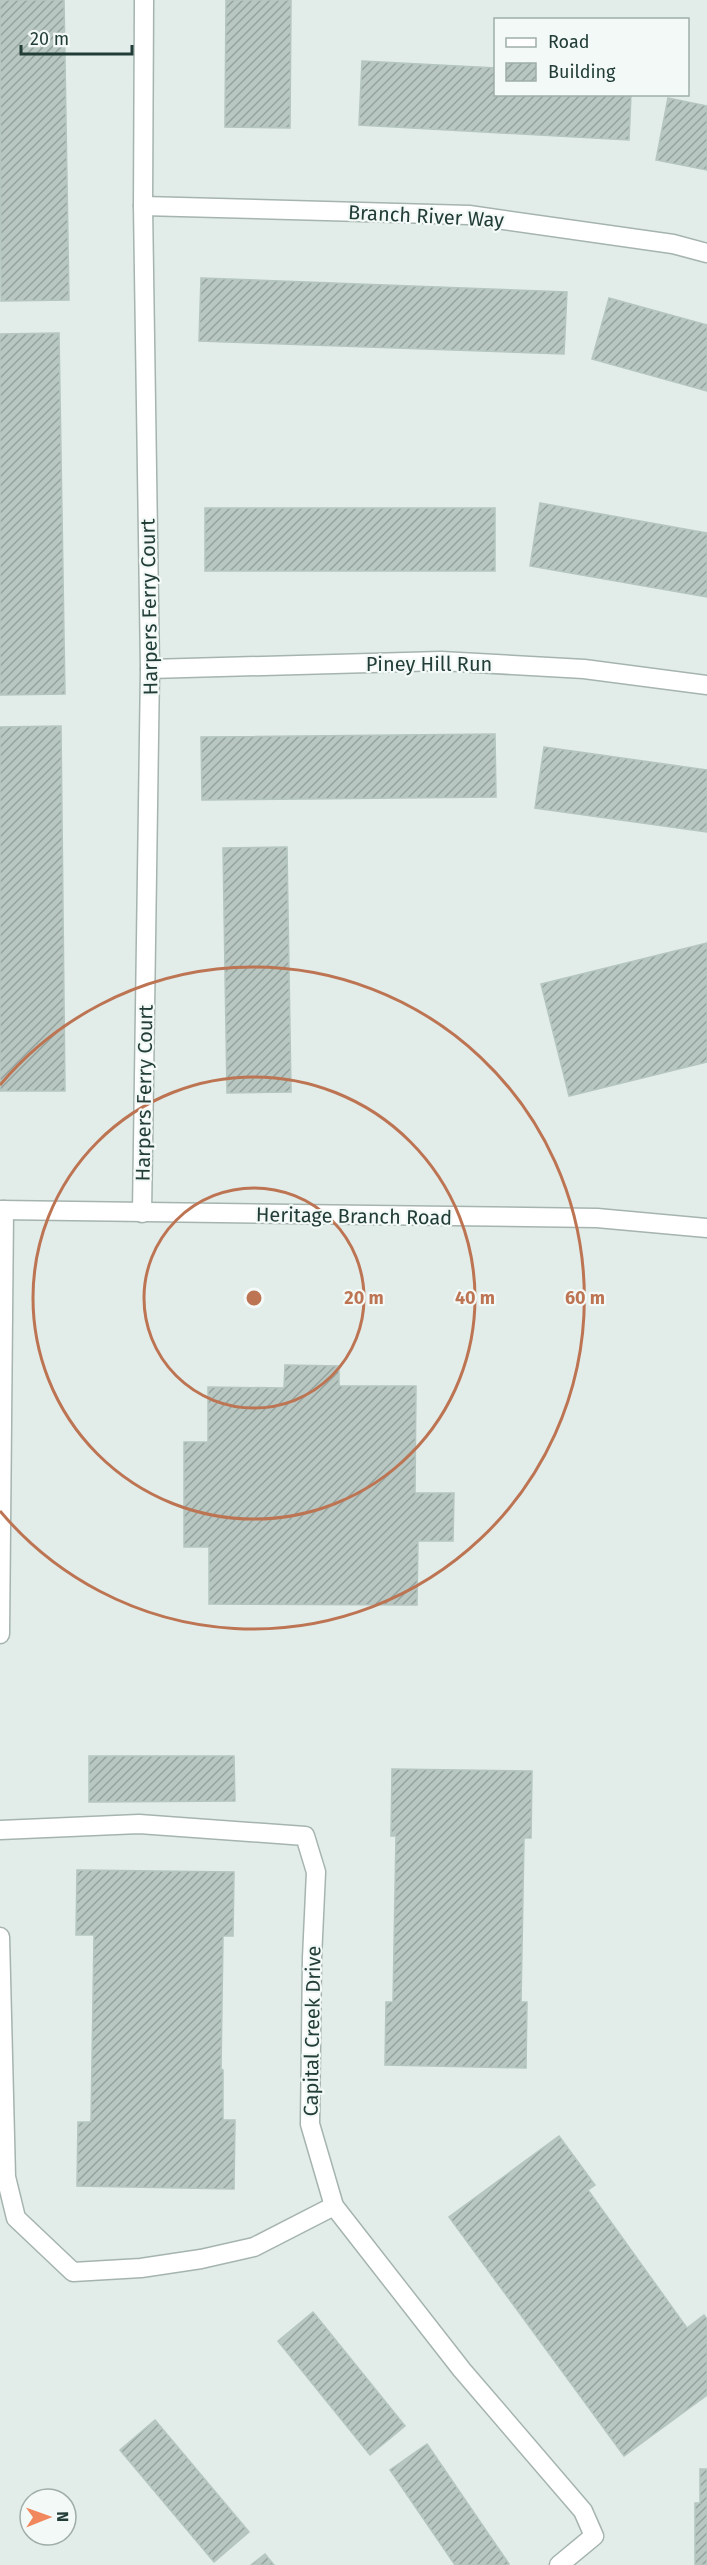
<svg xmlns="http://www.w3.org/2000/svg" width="707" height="2565" font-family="'Fira Sans',sans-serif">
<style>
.building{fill:url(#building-hatch);stroke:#b5c6c0;stroke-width:1.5}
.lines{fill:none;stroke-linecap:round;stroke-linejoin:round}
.street-casing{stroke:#a5b4af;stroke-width:21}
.street{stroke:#fff;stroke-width:18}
.ring{fill:none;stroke:#bd7453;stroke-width:3}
.labels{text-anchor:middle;stroke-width:4.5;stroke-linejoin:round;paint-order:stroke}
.street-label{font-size:20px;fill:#223d37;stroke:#f3f9f6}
.centre{fill:#bd7453;stroke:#f3f9f6;stroke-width:3}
.ring-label{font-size:18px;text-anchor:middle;font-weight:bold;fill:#bd7453;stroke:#f3f9f6;stroke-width:4.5;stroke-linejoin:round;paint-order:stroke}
</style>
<defs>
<pattern id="building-hatch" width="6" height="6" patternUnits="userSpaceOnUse" patternTransform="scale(1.5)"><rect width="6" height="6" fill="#b8c7c1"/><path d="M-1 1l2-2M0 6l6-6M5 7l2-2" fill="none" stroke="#95a39e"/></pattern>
</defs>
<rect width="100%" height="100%" fill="#e2ece8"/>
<g class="building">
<path d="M 0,0 L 64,0 L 69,300 L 1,301 Z"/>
<path d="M 226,0 L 291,0 L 290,128 L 225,127 Z"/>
<path d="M 362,61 L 496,68 L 496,94 L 631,94 L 629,140 L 359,125 Z"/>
<path d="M 668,98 L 707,106 L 707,170 L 656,160 Z"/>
<path d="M 201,278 L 567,292 L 564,354 L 199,341 Z"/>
<path d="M 609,298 L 707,325 L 707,391 L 592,359 Z"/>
<path d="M 59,333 L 65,694 L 0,695 L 0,334 Z"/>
<path d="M 540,503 L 707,533 L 707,597 L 530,566 Z"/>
<rect x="205" y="508" width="290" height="63"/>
<path d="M 61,726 L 65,1091 L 0,1091 L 0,727 Z"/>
<path d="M 495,734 L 496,797 L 202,800 L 201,737 Z"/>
<path d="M 544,747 L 707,770 L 707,832 L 535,808 Z"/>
<path d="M 287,847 L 291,1092 L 227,1093 L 223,848 Z"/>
<path d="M 707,943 L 707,1062 L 569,1096 L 541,984 Z"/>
<path d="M 285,1365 L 339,1366 L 339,1386 L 416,1386 L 415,1493 L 454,1493 L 453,1541 L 418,1541 L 417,1605 L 209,1604 L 209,1547 L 184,1547 L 184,1442 L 208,1442 L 208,1387 L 284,1388 Z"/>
<path d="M 89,1756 L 234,1756 L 235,1801 L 89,1802 Z"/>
<path d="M 392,1769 L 532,1771 L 531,1838 L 524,1838 L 521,2002 L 527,2002 L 526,2068 L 385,2065 L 386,2002 L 393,2002 L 396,1836 L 391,1836 Z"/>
<path d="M 77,1870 L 234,1872 L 233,1936 L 223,1936 L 221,2069 L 223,2070 L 223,2120 L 235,2120 L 234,2189 L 77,2186 L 78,2122 L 91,2122 L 94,1935 L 76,1935 Z"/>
<path d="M 559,2136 L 595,2185 L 588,2190 L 687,2328 L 704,2315 L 707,2319 L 707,2395 L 624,2456 L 449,2217 Z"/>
<path d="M 313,2312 L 405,2426 L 370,2455 L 278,2341 Z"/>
<path d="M 155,2420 L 249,2532 L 214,2562 L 120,2450 Z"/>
<path d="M 427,2444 L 509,2564 L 508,2565 L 455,2565 L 390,2470 Z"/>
<path d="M 700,2469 L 707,2469 L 707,2565 L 695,2565 L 695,2503 L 700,2503 Z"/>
<path d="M 265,2554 L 274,2565 L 251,2565 Z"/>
</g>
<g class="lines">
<defs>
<g id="street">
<path d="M 143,206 L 469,215 L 673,244 L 707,253"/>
<path d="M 150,669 L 441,661 L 584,669 L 707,685"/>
<path d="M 0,1210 L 597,1218 L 707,1228"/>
<path d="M 142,1213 L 150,669 L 143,206 L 144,0"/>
<path d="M 0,1634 L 4,1210"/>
<path d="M 0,1830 L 139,1824 L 305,1836 L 316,1872 L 312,1958 L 310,2124 L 334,2206 L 462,2370 L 583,2511 L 594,2536 L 559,2565"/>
<path d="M 0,1937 L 6,2177 L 16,2218 L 73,2272 L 141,2268 L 201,2259 L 254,2247 L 334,2206"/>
</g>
</defs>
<use href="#street" class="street-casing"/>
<use href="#street" class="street"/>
</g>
<g class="ring">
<circle cx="254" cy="1298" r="110"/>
<circle cx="254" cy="1298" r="221"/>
<path d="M0 1085A331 331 0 1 1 0 1511"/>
</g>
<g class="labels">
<g class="street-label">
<text transform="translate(426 216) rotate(3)" y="7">Branch River Way</text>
<text transform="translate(149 607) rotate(-91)" y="7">Harpers Ferry Court</text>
<text x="429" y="671">Piney Hill Run</text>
<text transform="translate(144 1093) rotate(-89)" y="7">Harpers Ferry Court</text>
<text transform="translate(354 1216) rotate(1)" y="7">Heritage Branch Road</text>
<text transform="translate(312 2031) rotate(-89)" y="7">Capital Creek Drive</text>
</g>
</g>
<circle cx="254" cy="1298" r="9" class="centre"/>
<g class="ring-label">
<text x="364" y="1304">20 m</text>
<text x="475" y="1304">40 m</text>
<text x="585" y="1304">60 m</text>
</g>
<rect x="494" y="18" width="195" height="78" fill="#f3f9f6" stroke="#9faeaa" stroke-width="1.5"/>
<rect x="506" y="38" width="30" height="9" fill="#ffffff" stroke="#9faeaa" stroke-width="1.5"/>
<text x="548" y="48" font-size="18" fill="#223d37">Road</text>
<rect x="506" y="63" width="30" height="18" fill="url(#building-hatch)" stroke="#9faeaa" stroke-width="1.5"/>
<text x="548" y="78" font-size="18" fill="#223d37">Building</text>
<g transform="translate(48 2517) rotate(89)"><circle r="28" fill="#f3f9f6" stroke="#9faeaa" stroke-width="1.5"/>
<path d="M0-4.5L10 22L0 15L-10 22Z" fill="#f1875c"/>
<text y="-9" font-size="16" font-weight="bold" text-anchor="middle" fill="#223d37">N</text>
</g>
<path d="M21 45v9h111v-9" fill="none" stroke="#223d37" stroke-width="3"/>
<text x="30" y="45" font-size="18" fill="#223d37" stroke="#f3f9f6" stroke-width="4.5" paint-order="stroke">20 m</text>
</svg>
